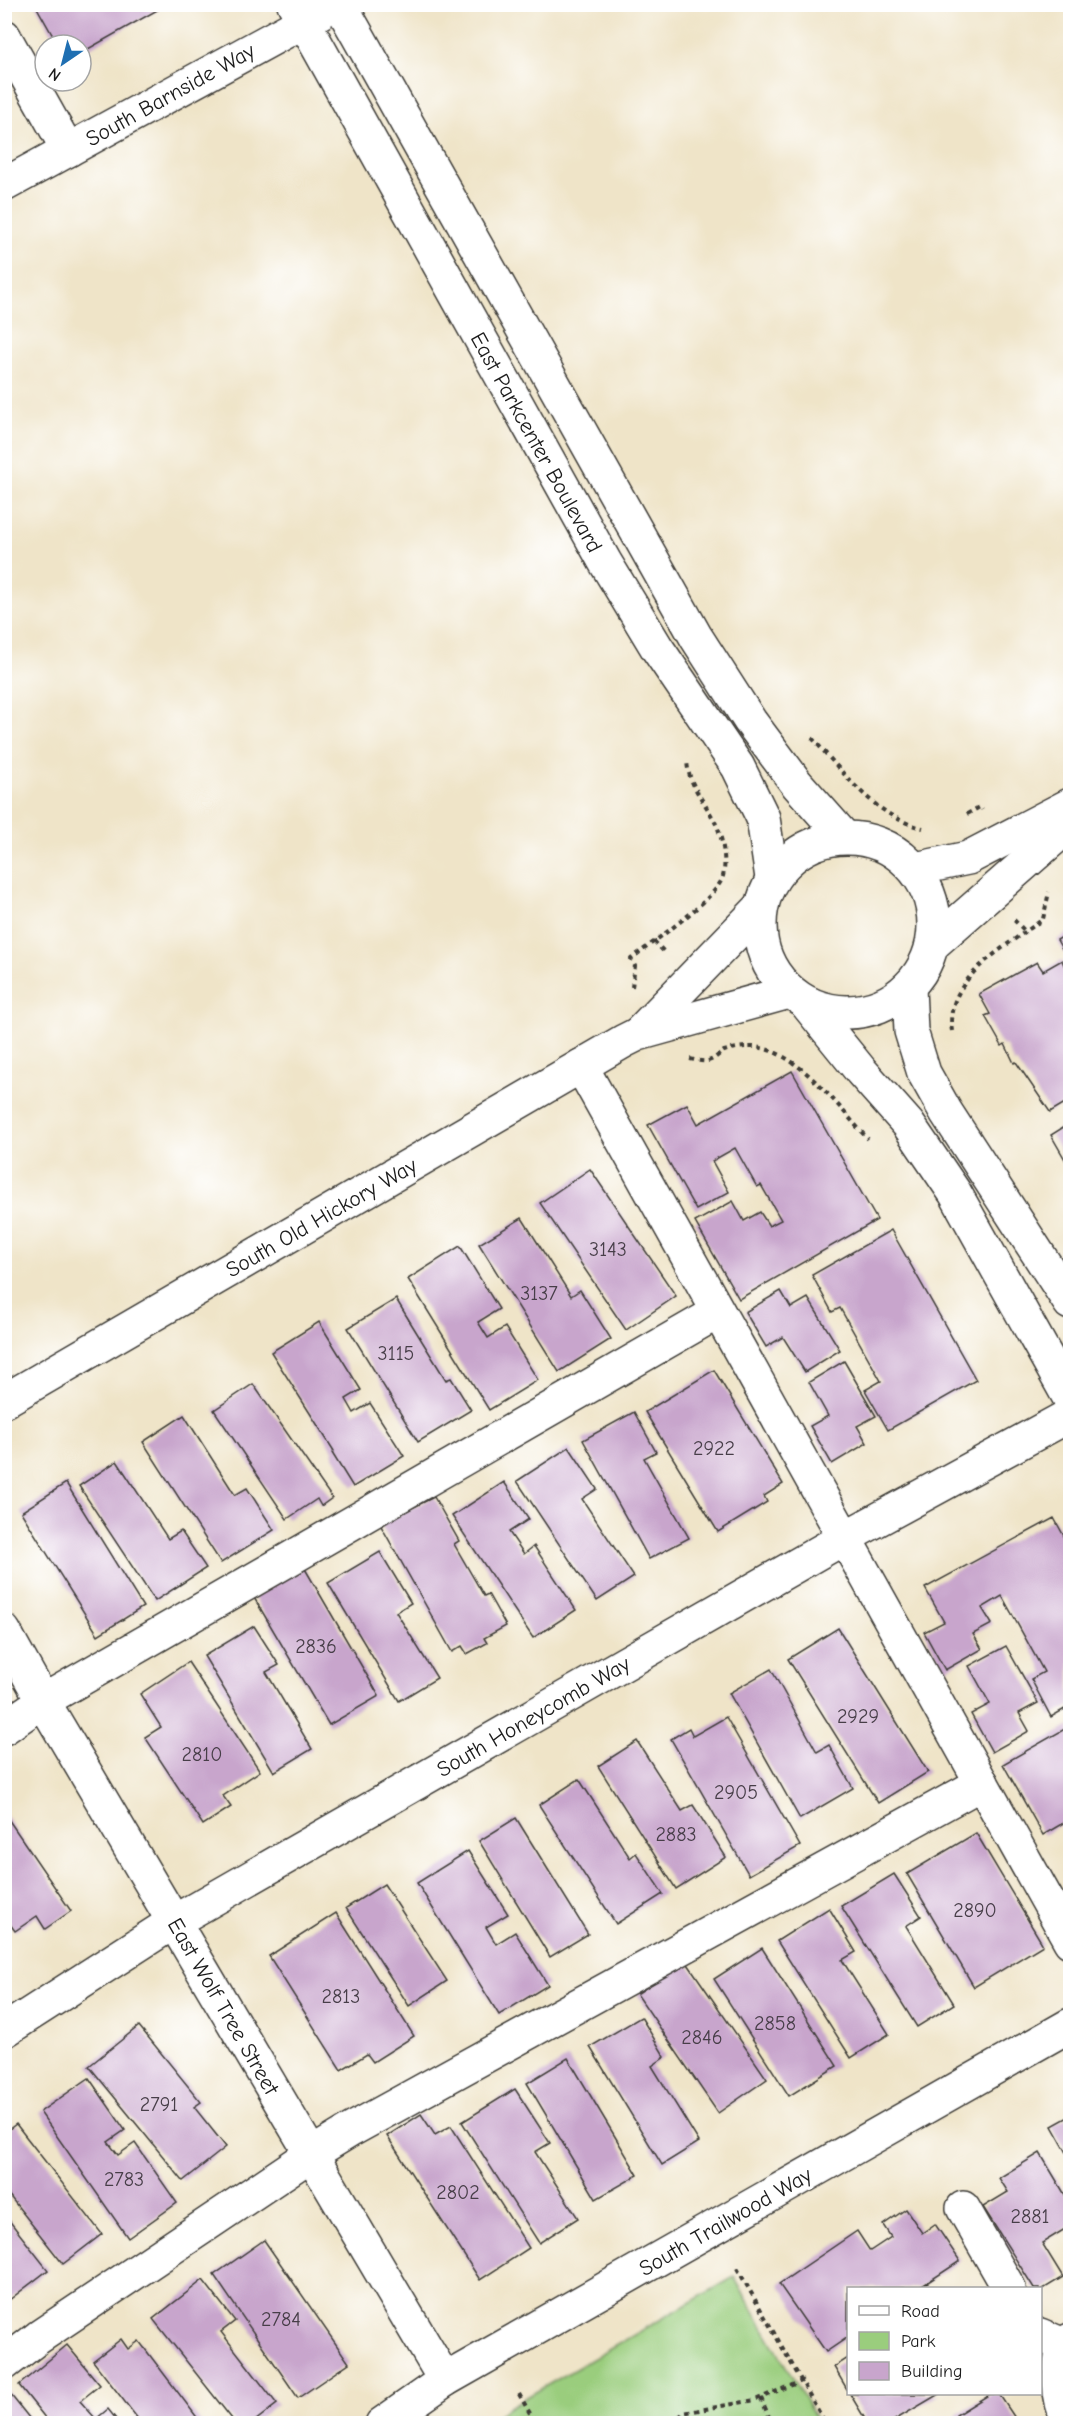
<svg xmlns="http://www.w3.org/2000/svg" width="1075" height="2428" font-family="'Comic Neue',sans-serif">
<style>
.green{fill:#9acd7d;stroke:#5b744c;stroke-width:1.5}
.building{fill:#c8a5cc}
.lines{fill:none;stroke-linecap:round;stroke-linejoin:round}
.minor-casing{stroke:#3c3a36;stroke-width:36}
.path{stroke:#3c3a36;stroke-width:4;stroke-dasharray:4.5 4.5;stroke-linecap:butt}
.minor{stroke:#fff;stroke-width:33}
.labels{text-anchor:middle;stroke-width:6;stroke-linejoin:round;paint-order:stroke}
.number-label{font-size:20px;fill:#473e48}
.street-label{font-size:22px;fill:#1c1c1c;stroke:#fff}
</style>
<rect width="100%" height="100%" fill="#fff"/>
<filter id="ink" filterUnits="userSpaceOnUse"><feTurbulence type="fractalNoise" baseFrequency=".0167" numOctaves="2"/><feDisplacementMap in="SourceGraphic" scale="12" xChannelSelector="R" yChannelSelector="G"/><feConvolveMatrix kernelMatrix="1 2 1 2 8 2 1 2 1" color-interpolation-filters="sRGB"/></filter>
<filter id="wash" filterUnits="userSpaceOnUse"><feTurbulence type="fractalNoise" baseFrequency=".008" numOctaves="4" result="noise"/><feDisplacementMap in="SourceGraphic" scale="24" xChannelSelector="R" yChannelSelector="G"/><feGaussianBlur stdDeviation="1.35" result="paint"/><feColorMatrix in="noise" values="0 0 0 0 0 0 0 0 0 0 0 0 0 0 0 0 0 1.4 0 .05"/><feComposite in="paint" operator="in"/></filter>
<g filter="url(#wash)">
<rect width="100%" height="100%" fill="#efe4c8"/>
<path class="green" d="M 734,2277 L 819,2423 L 485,2423 L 513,2405 Z"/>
<g id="blocks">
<g class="building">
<path d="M 35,4 L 168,4 L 81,53 L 81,45 L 58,45 Z"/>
<path d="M 1070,932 L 1070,1100 L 1050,1112 L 1016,1062 L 1014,1063 L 1005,1044 L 1002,1046 L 985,1016 L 990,1014 L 979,994 L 1037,962 L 1043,971 L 1062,960 L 1064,965 L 1069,961 L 1057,940 Z"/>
<path d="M 792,1071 L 877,1220 L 739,1299 L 695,1222 L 733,1201 L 744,1221 L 760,1212 L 769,1226 L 781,1220 L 761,1185 L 757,1187 L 735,1148 L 712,1161 L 729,1192 L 696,1210 L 648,1125 L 687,1104 L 698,1124 Z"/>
<path d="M 1070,1123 L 1070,1168 L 1051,1135 Z"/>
<path d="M 590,1169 L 676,1296 L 626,1330 L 540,1203 Z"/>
<path d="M 522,1218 L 571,1296 L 580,1290 L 611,1339 L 559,1372 L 479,1244 Z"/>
<path d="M 891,1230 L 976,1380 L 888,1430 L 865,1390 L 881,1381 L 840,1308 L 832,1312 L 812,1275 Z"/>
<path d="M 460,1246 L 499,1309 L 478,1322 L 488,1338 L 505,1327 L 538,1380 L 489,1410 L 408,1279 Z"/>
<path d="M 781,1291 L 791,1308 L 808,1298 L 840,1350 L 805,1372 L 783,1337 L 766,1347 L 745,1312 Z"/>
<path d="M 396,1299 L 446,1380 L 451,1378 L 471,1410 L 418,1442 L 348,1328 Z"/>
<path d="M 319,1322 L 361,1390 L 346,1399 L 354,1413 L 370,1403 L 404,1456 L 353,1487 L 332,1453 L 334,1451 L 271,1352 Z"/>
<path d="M 844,1361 L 876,1416 L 857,1426 L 867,1443 L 832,1464 L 810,1426 L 828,1416 L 809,1382 Z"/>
<path d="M 714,1370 L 783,1484 L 764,1496 L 767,1502 L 718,1532 L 645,1412 Z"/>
<path d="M 253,1384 L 332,1498 L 321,1506 L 317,1499 L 287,1519 L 214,1410 Z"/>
<path d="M 634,1412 L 656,1452 L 644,1458 L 689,1538 L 649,1559 L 583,1440 Z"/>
<path d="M 184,1415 L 235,1495 L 247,1488 L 274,1530 L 221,1563 L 143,1442 Z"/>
<path d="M 569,1447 L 597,1489 L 582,1499 L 634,1577 L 597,1601 L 517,1481 Z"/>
<path d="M 117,1461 L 168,1539 L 181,1531 L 206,1568 L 155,1601 L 79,1486 Z"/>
<path d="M 504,1482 L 529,1519 L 509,1532 L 524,1554 L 534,1546 L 576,1610 L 533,1638 L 452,1516 Z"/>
<path d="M 66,1483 L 143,1607 L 98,1635 L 21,1512 Z"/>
<path d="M 434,1497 L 459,1541 L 454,1544 L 484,1596 L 488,1594 L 506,1626 L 484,1638 L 487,1643 L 467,1654 L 462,1646 L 452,1652 L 380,1524 Z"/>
<path d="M 1054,1518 L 1070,1547 L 1070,1706 L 1051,1717 L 1031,1679 L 1044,1672 L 1002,1596 L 982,1608 L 992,1624 L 973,1634 L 982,1649 L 945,1670 L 924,1632 L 944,1622 L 925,1588 Z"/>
<path d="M 380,1552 L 411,1603 L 396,1612 L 437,1678 L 399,1701 L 328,1583 Z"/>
<path d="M 304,1567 L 379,1696 L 329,1725 L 253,1596 Z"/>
<path d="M 254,1626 L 279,1665 L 266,1672 L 312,1749 L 274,1772 L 204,1656 Z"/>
<path d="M 838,1628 L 928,1772 L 878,1803 L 788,1659 Z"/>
<path d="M 1006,1646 L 1038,1703 L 1019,1713 L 1029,1731 L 992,1752 L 971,1714 L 990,1704 L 969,1666 Z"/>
<path d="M 188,1662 L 260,1771 L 223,1796 L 231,1807 L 203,1825 L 145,1737 L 161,1727 L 140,1694 Z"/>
<path d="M 771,1669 L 817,1752 L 829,1745 L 853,1788 L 800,1819 L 729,1693 Z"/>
<path d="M 726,1717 L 800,1846 L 749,1875 L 671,1739 L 689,1728 L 693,1736 Z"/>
<path d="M 1070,1726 L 1070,1819 L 1043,1835 L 1003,1764 Z"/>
<path d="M 637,1741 L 682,1811 L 693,1805 L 726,1857 L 676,1889 L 598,1766 Z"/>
<path d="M 579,1779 L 630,1858 L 636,1853 L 663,1894 L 616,1924 L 539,1805 Z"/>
<path d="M 4,1813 L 71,1911 L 45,1929 L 37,1916 L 15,1931 L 4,1916 Z"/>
<path d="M 516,1818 L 588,1934 L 550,1957 L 479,1841 Z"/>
<path d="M 976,1833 L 1043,1945 L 974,1987 L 907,1874 Z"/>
<path d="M 468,1851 L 508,1914 L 486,1927 L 496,1944 L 515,1932 L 548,1985 L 499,2015 L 417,1883 Z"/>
<path d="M 894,1874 L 921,1916 L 906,1926 L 954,2004 L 917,2027 L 841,1906 Z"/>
<path d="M 384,1884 L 447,1981 L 409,2006 L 346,1908 Z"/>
<path d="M 829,1908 L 856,1952 L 842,1960 L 889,2034 L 851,2058 L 777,1941 Z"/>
<path d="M 336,1913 L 414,2036 L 373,2062 L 367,2054 L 341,2070 L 269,1956 Z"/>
<path d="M 762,1948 L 837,2066 L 789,2096 L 714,1979 Z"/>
<path d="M 686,1961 L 767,2079 L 718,2113 L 637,1994 Z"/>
<path d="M 641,2017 L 665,2057 L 652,2066 L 699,2142 L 662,2165 L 590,2047 Z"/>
<path d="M 139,2026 L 201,2102 L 194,2107 L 226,2147 L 183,2181 L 89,2066 Z"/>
<path d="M 568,2058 L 638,2175 L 596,2199 L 527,2083 Z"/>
<path d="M 89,2078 L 125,2130 L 108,2142 L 118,2155 L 135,2143 L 177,2203 L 128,2238 L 40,2112 Z"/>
<path d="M 515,2089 L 550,2143 L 535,2152 L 578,2218 L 539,2243 L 462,2122 Z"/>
<path d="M 421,2114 L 435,2135 L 451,2126 L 529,2248 L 480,2280 L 387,2136 Z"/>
<path d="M 1070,2116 L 1070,2158 L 1052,2126 Z"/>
<path d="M 16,2124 L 102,2234 L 63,2264 L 4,2189 L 4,2133 Z"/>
<path d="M 1040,2153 L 1070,2203 L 1070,2226 L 1042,2243 L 1063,2277 L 1040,2291 L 1040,2288 L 1034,2288 L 983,2207 L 1008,2192 L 999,2178 Z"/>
<path d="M 906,2209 L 922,2233 L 935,2224 L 960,2261 L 919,2288 L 848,2288 L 848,2337 L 826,2352 L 779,2284 L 857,2231 L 870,2251 L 891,2237 L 883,2225 Z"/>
<path d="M 4,2214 L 48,2270 L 4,2304 Z"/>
<path d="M 264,2240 L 349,2363 L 298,2398 L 214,2275 Z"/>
<path d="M 203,2280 L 235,2321 L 221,2332 L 277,2404 L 251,2424 L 236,2424 L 153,2319 Z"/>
<path d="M 121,2339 L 128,2349 L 139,2341 L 202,2424 L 142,2424 L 93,2361 Z"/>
<path d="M 67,2345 L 100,2385 L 80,2401 L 96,2419 L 108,2409 L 120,2424 L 50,2424 L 19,2385 Z"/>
<path d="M 848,2358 L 848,2391 L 834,2367 Z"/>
<path d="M 6,2389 L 34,2424 L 4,2424 Z"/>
<path d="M 850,2394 L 939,2394 L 888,2424 L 868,2424 Z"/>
<path d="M 990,2394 L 999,2394 L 1019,2424 L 961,2424 L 956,2415 Z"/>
</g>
</g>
</g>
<g filter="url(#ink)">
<use href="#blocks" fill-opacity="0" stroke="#3c3a36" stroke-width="1.5"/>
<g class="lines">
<defs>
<g id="minor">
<path d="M 294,4 L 605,562 L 657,648 L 738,767 L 763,818 L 772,878"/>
<path d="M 340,4 L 696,637 L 750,721 L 797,784 L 844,837"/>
<path d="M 4,36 L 68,150"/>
<path d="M 4,185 L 321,12"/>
<circle cx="847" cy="925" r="87"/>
<path d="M 915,869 L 968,858 L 1070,805"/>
<path d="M 933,944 L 1070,824"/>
<path d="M 909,988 L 911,1031 L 924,1073 L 946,1112 L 1070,1303"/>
<path d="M 806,1003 L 861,1071 L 908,1124 L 955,1193 L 1070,1399"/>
<path d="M 639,1033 L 761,907"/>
<path d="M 581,1066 L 1070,1941"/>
<path d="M 4,1401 L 624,1041 L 638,1034 L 789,992"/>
<path d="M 4,1631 L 43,1701 L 445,2380"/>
<path d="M 4,1728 L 43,1701 L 718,1312"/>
<path d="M 4,2031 L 175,1921 L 844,1538 L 1070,1415"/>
<path d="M 963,2208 L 1009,2288"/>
<path d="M 1040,2335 L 1066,2346"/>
<path d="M 4,2364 L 39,2337 L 310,2155 L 351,2130 L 982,1783"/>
<path d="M 382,2424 L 445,2380 L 1070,2025"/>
<path d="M 1070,2424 C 1058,2401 1053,2361 1070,2340"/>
</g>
</defs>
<use href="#minor" class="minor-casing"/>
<g class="path">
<path d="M 812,738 C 843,772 876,818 923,828"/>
<path d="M 967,814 L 980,807 L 982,810"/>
<path d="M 1014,920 L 1026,932"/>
<path d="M 654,941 L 666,954"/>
<path d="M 632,987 L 635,966 L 631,959 C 651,943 718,898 723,876 C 727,861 722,835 715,822 C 704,800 688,785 687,760"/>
<path d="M 952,1031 C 943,978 1008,946 1043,919 L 1049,892"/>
<path d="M 690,1059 C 695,1060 703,1062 708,1061 C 714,1060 719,1054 724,1051 C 730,1049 740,1047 747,1047 C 794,1044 838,1107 868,1139"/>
<path d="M 737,2268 L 826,2424"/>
<path d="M 519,2394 L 536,2424"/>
<path d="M 761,2398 L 772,2424"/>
<path d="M 673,2424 L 683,2413 L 755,2400 L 802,2381"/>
</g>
<use href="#minor" class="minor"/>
</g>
</g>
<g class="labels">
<g class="number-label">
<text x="608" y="1256">3143</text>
<text x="539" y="1300">3137</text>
<text x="396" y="1360">3115</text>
<text x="714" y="1455">2922</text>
<text x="316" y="1653">2836</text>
<text x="858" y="1723">2929</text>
<text x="202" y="1761">2810</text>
<text x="736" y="1799">2905</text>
<text x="676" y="1841">2883</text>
<text x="975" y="1917">2890</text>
<text x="341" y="2003">2813</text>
<text x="775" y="2030">2858</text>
<text x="702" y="2044">2846</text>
<text x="159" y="2111">2791</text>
<text x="124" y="2186">2783</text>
<text x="458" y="2199">2802</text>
<text x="1030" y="2223">2881</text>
<text x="281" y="2326">2784</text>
</g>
<g class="street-label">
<text transform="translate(170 94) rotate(-29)" y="8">South Barnside Way</text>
<text transform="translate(537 442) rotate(61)" y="8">East Parkcenter Boulevard</text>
<text transform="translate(321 1217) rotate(-30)" y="8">South Old Hickory Way</text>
<text transform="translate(533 1716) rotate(-30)" y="8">South Honeycomb Way</text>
<text transform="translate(224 2006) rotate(60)" y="8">East Wolf Tree Street</text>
<text transform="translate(725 2221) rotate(-30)" y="8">South Trailwood Way</text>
</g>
</g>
<rect width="1075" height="2428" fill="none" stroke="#fff" stroke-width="24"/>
<rect x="847" y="2287" width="195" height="108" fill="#ffffff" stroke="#a4a4a4" stroke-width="1.5"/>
<rect x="859" y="2306" width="30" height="9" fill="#ffffff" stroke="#a4a4a4" stroke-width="1.5"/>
<text x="901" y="2317" font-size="18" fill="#1c1c1c">Road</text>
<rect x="859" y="2332" width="30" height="18" fill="#9acd7d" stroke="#a4a4a4" stroke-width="1.5"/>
<text x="901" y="2347" font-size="18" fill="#1c1c1c">Park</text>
<rect x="859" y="2362" width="30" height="18" fill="#c8a5cc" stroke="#a4a4a4" stroke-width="1.5"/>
<text x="901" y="2377" font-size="18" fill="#1c1c1c">Building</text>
<g transform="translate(63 63) rotate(215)"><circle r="28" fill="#ffffff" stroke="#a4a4a4" stroke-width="1.5"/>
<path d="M0-4.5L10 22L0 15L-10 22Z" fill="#1f6fb2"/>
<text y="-9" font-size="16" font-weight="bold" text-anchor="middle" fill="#1c1c1c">N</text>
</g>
</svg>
